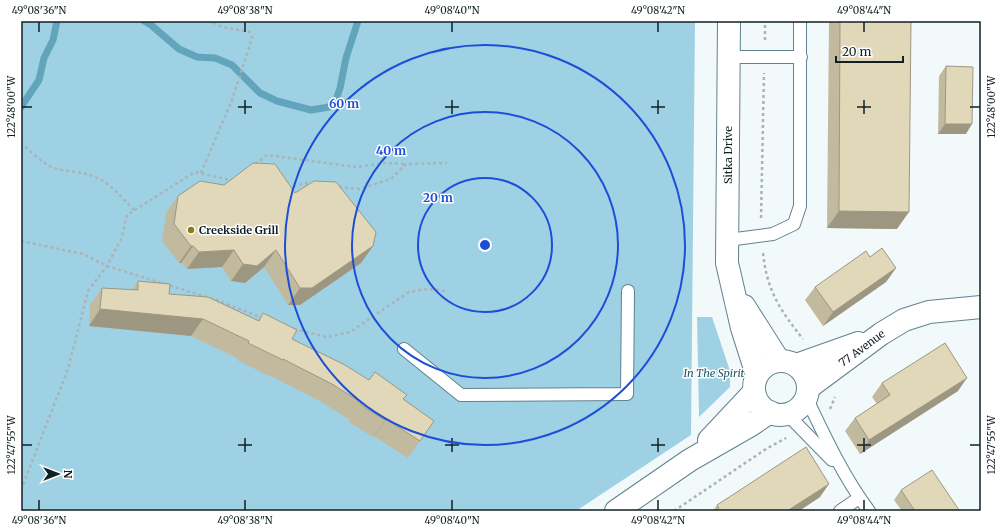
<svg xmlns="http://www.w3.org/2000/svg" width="1002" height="532" font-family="Merriweather,serif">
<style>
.green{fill:#9ed1e4}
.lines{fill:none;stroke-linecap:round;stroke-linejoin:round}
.stream{stroke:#62a4bb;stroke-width:7}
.service-casing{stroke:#61828e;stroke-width:14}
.minor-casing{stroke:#61828e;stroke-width:24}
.tertiary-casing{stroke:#61828e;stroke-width:24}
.path{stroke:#aab3b6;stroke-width:2.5;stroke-dasharray:3 3;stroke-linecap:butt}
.service{stroke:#fff;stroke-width:12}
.minor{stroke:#fff;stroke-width:22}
.tertiary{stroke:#fff;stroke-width:22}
.wall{fill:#c1ba9f}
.shaded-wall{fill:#9d9782}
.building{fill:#e0d8b9;stroke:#9d9782}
.ticks{fill:none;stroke:#122024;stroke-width:1.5}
.ring{fill:none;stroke:#1d4ed8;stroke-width:2}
.poi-dot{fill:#8e781e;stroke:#fff;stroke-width:1.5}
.labels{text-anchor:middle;stroke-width:3;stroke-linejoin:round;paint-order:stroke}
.street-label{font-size:11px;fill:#122024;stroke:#fff}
.poi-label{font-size:11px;font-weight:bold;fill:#122024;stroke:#fff;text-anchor:start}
.park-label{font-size:11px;font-style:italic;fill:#1e5566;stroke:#fff}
.centre{fill:#1d4ed8;stroke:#fff;stroke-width:2}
.ring-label{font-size:12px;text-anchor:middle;font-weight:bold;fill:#1d4ed8;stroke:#fff;stroke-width:3;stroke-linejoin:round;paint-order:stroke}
.neatline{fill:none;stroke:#122024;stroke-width:1.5}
.ticks-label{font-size:10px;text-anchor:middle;fill:#122024}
</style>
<rect width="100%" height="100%" fill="#f2f9fb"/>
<g class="green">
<path d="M 21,21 L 695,21 L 691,435 L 576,511 L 21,511 Z"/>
<path d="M 697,317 L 712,317 L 730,371 L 730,387 L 699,417 Z"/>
</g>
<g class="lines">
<g class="stream">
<path d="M 144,21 L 151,25 L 179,49 L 197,57 L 215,58 L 232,65 L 260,93 L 277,101 L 311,110 L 329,107 L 336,100 L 340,88 L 346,58 L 358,21"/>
<path d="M 21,107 L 39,80 L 44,58 L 53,40 L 57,21"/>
</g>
<defs>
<g id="service">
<path d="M 728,57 L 801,57"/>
<path d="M 728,240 L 773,234 L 794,224 L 800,206 L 800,21"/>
<path d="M 404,349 L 461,395 L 627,394 L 628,291"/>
<path d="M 806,397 C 825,437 843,476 869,511"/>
<path d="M 787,414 L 832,460"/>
<path d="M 840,511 L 859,498"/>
</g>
<g id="minor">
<path d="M 796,365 L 858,343"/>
<path id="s1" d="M 808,388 L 881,334 L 904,320 L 929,312 L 981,307"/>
</g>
<g id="tertiary">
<path d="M 729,21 L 727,263 L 742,328 L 757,375"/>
<path d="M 744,306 L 779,361"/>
<circle cx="781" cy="388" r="27"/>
<path d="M 709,440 L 754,392"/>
<path d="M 616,511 L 690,460 L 751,425 L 770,412"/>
</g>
</defs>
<use href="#service" class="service-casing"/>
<use href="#minor" class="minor-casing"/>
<use href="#tertiary" class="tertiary-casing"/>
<g class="path">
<path d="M 765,40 L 765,21"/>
<path d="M 21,143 C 30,151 45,166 57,169 C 71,172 86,172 99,179 C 113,186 123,199 134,210"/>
<path d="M 255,164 L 267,155 L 356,167 L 385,163 L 406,164"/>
<path d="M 201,173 L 232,100 L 252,38 L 250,32 L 222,27 L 210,21"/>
<path d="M 339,187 L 359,189 L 391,179 L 406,164 L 447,163"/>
<path d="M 288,189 L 304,183 L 310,184"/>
<path d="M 761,218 L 764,73"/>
<path d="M 21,241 L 83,254 L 107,266 L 216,300 L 263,318"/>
<path d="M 763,253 C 767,291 780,310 803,339"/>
<path d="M 294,329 L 327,337 L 350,332 L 409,292 L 428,289 L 447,291"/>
<path d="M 830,409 L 835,397"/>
<path d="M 21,490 L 68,369 L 88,291 L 107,266 L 122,237 L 127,215 L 195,172 L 234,181"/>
<path d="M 674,511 L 766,449 L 786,438"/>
</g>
<use href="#service" class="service"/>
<use href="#minor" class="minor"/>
<use href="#tertiary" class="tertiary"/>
</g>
<g class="wall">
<path d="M 829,21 L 911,21 L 897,229 L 827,228 Z"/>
<path d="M 946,66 L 966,134 L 938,134 L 939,76 Z"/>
<path d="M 224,185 L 373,246 L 361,263 L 300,305 L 288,305 L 264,267 L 245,283 L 231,281 L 222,267 L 187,269 L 181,263 L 179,263 L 162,241 L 166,213 L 178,196 Z"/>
<path d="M 870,257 L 896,268 L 886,282 L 823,326 L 805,300 L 815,287 Z"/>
<path d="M 138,281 L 169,294 L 257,321 L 263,313 L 292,339 L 369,380 L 403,400 L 434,421 L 408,458 L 374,436 L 373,437 L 349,422 L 350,420 L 320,401 L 271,376 L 271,377 L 237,360 L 237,358 L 191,336 L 89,326 L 90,305 L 102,288 L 132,290 Z"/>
<path d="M 882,383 L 958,391 L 860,454 L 845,431 L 855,418 L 877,404 L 872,397 Z"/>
<path d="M 901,490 L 959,510 L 958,511 L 902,511 L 894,500 Z"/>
<path d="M 820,497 L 799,511 L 713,511 L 717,505 Z"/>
</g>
<g class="shaded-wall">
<path d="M 945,124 L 972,124 L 966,134 L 938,134 Z"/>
<path d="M 839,211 L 909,212 L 897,229 L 827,228 Z"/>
<path d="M 191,246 L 193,246 L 181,263 L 179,263 Z"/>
<path d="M 373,246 L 361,263 L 300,305 L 288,305 L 300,288 Z"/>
<path d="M 234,250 L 222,267 L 187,269 L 199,252 Z"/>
<path d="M 276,250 L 264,267 L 245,283 L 231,281 L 243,264 Z"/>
<path d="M 896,268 L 886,282 L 823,326 L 833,312 Z"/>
<path d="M 100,309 L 203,319 L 191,336 L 89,326 Z"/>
<path d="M 967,378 L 958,391 L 860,454 L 869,440 Z"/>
<path d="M 386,419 L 374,436 L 373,437 L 385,420 Z"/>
<path d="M 829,484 L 820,497 L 799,511 L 787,511 Z"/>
</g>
<g class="building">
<path d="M 840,21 L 911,21 L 909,212 L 839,211 Z"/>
<path d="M 946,66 L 973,67 L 972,124 L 945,124 Z"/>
<path d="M 253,163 L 275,164 L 295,193 L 314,181 L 336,182 L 376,232 L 373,246 L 312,288 L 300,288 L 276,250 L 257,266 L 243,264 L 234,250 L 199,252 L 193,246 L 191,246 L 174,224 L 178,196 L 200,181 L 224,185 Z"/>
<path d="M 882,248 L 896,268 L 833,312 L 815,287 L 866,251 L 870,257 Z"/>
<path d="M 138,281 L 170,284 L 169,294 L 208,297 L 259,321 L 263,313 L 297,330 L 292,339 L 345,365 L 369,380 L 375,372 L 407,395 L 403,399 L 434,421 L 420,441 L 386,419 L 385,420 L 361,405 L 362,403 L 332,384 L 283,359 L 283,360 L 248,343 L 249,341 L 203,319 L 100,309 L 102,288 L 138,290 Z"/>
<path d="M 945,343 L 967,378 L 869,440 L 855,418 L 890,395 L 882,383 Z"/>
<path d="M 806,447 L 829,484 L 787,511 L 715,511 L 719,508 L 717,505 Z"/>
<path d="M 932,470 L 959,510 L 957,511 L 915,511 L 901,490 Z"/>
</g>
<path class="ticks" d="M 39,22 L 39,32M 245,22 L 245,32M 452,22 L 452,32M 658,22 L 658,32M 864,22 L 864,32M 245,100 L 245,114M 452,100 L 452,114M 658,100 L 658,114M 864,100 L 864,114M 22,107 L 32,107M 238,107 L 252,107M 445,107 L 459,107M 651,107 L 665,107M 857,107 L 871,107M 970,107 L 980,107M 245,438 L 245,452M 452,438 L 452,452M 658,438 L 658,452M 864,438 L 864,452M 22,445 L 32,445M 238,445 L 252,445M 445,445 L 459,445M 651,445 L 665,445M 857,445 L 871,445M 970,445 L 980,445M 39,500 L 39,510M 245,500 L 245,510M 452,500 L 452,510M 658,500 L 658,510M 864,500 L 864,510"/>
<g class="ring">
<circle cx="485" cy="245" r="67"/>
<circle cx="485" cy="245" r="133"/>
<circle cx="485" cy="245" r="200"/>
</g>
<circle class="poi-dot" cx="191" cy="230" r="4"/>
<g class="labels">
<g class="street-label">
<text transform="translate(728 155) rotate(-90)" y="4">Sitka Drive</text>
<text dy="4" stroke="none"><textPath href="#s1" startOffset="67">77 Avenue</textPath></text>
</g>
<g class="poi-label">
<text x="199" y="234">Creekside Grill</text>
</g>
<g class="park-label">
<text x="714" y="377">In The Spirit</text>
</g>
</g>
<circle cx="485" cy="245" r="6" class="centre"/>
<g class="ring-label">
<text x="344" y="108">60 m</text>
<text x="391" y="155">40 m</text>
<text x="438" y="202">20 m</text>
</g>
<rect width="1002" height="532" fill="none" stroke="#ffffff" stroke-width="44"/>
<g transform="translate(58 474) rotate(90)" stroke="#ffffff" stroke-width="3" paint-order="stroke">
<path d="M0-3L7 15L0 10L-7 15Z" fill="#122024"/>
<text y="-6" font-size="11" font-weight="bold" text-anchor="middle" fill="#122024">N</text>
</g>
<path d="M836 56v6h67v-6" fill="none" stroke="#122024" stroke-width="2"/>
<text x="842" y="56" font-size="12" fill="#122024" stroke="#ffffff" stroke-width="3" paint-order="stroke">20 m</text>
<rect x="22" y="22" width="958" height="488" class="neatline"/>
<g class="ticks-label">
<text x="39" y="14">49°08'36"N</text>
<text x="245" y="14">49°08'38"N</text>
<text x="452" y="14">49°08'40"N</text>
<text x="658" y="14">49°08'42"N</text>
<text x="864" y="14">49°08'44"N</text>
<text transform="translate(991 107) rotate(-90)" y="4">122°48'00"W</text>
<text transform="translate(11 107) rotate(-90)" y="4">122°48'00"W</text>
<text transform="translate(991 445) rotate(-90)" y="4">122°47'55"W</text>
<text transform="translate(11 445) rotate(-90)" y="4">122°47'55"W</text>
<text x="39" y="524">49°08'36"N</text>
<text x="245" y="524">49°08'38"N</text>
<text x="452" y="524">49°08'40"N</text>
<text x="658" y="524">49°08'42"N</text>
<text x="864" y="524">49°08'44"N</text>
</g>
</svg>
